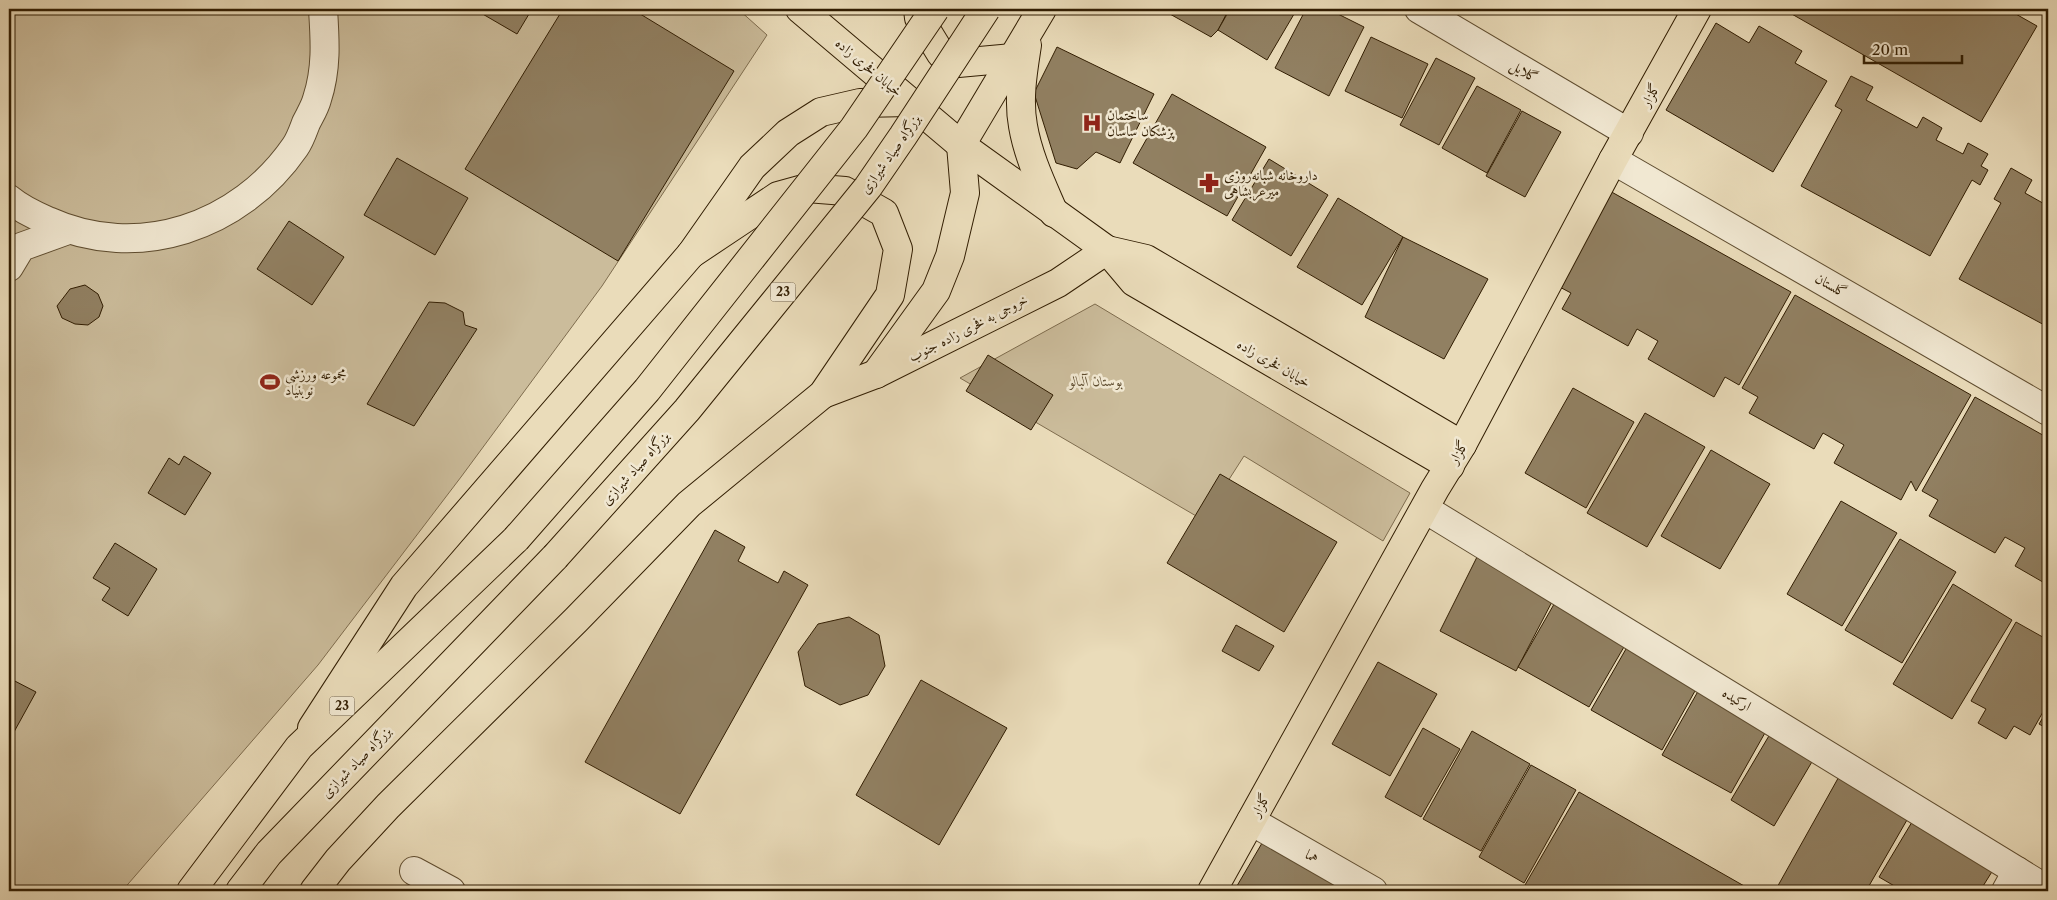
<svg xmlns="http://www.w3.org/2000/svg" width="2057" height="900" font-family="'Libre Caslon Text',Amiri,serif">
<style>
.green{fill:#cbbc9b;stroke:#7e6c4e}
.building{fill:#918062;stroke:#311d02}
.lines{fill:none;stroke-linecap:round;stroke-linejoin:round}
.minor-casing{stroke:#5f4d30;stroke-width:30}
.major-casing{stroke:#311d02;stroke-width:30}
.highway-casing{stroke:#311d02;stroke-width:30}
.minor{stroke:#f1e8d2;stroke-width:28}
.major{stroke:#eadcba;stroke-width:28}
.highway{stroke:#eadcba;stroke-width:28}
.highway-bridge-casing{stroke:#311d02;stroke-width:30;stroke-linecap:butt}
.highway-bridge{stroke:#eadcba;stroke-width:28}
.labels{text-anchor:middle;stroke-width:5;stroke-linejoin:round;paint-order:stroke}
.shield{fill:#f1e8d2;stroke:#6b5a40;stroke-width:1}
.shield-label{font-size:12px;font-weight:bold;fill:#311d02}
.street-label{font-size:14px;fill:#311d02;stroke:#f1e8d2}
.poi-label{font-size:14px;fill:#311d02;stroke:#f1e8d2;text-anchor:start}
.park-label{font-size:14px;font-style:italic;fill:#5f4d30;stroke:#f1e8d2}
</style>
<rect width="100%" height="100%" fill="#eadcba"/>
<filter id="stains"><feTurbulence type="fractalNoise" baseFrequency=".004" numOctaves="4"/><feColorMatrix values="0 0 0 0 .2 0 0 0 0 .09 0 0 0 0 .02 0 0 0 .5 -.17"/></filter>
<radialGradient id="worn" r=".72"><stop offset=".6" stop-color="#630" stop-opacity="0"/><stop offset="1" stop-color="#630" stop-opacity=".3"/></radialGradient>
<g class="green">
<path d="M 9,9 L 738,9 L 767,35 L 602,286 L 461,477 L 318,665 L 122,891 L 9,891 Z"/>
<path d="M 1095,304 L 1410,493 L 1383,541 L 1244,456 L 1203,520 L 960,378 Z"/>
</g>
<g class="building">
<path d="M 474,9 L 532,9 L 517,34 Z"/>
<path d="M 563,9 L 632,9 L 734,71 L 618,261 L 465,169 Z"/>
<path d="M 1161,9 L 1229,9 L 1218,30 L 1211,37 Z"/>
<path d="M 1230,9 L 1297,9 L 1267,60 L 1218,30 Z"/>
<path d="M 1306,9 L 1328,9 L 1364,27 L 1329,96 L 1275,68 Z"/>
<path d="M 1517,9 L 1528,9 L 1525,14 Z"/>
<path d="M 1783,9 L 2007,9 L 2037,26 L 1981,122 Z"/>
<path d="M 1716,23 L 1749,43 L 1759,26 L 1802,51 L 1795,63 L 1827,81 L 1773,172 L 1666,110 Z"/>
<path d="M 1371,37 L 1428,64 L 1402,118 L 1345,91 Z"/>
<path d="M 1057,47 L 1154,94 L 1120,163 L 1096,152 L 1077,169 L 1056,163 L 1034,93 Z"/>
<path d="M 1436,58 L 1475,78 L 1439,145 L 1400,125 Z"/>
<path d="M 1851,76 L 1873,87 L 1866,100 L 1917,128 L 1923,117 L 1942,128 L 1936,140 L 1963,154 L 1968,143 L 1988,154 L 1981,166 L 1988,170 L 1980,185 L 1972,180 L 1930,256 L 1801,186 L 1842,110 L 1835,106 Z"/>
<path d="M 1477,86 L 1521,110 L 1487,173 L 1442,148 Z"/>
<path d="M 1172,94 L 1266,147 L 1227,216 L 1133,163 Z"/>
<path d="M 1522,111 L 1561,132 L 1525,197 L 1486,176 Z"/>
<path d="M 397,158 L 468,198 L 435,255 L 364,215 Z"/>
<path d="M 1269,159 L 1328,195 L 1291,256 L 1232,220 Z"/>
<path d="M 2011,168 L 2032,180 L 2025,193 L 2048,206 L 2048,327 L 1959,279 L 2001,203 L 1994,199 Z"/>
<path d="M 1608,190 L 1791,292 L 1739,385 L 1725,377 L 1714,397 L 1648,359 L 1658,341 L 1637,329 L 1628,346 L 1562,309 L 1571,293 L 1554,284 Z"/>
<path d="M 1338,198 L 1403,237 L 1362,305 L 1297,267 Z"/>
<path d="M 289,221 L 344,257 L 312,305 L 257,269 Z"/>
<path d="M 1403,237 L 1488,279 L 1444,359 L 1365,317 Z"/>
<path d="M 85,285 L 98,294 L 103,306 L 99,317 L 88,325 L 75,324 L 62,318 L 57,306 L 70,289 Z"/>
<path d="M 1795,295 L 1971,395 L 1916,491 L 1911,481 L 1901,500 L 1834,463 L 1844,445 L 1823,433 L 1814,449 L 1749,413 L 1758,397 L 1742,388 Z"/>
<path d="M 429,302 L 445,303 L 463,312 L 465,325 L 477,329 L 414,426 L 367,404 Z"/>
<path d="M 988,355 L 1053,395 L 1031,430 L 966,391 Z"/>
<path d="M 1573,388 L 1634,422 L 1586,508 L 1525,473 Z"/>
<path d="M 1975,397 L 2048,438 L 2048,585 L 2015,566 L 2025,548 L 2005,537 L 1995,553 L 1929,516 L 1938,500 L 1922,491 Z"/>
<path d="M 1645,413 L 1705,447 L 1647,547 L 1587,513 Z"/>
<path d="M 1711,450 L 1770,484 L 1720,569 L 1661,536 Z"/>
<path d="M 184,456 L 211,473 L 185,515 L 148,493 L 169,458 L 179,465 Z"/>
<path d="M 1220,474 L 1337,542 L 1284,632 L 1167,563 Z"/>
<path d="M 1841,501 L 1897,533 L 1842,626 L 1787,594 Z"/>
<path d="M 715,530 L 745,547 L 738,561 L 778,583 L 784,571 L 808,585 L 680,814 L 585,762 Z"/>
<path d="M 1900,539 L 1956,572 L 1902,663 L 1845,630 Z"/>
<path d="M 115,543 L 157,569 L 128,616 L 102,600 L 110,588 L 93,578 Z"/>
<path d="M 1477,557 L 1555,596 L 1516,671 L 1440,631 Z"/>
<path d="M 1953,584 L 2012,620 L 1952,719 L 1893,684 Z"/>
<path d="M 1557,599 L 1628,640 L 1589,707 L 1518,667 Z"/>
<path d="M 849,617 L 879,635 L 885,666 L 868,695 L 840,705 L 805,686 L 798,652 L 818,624 Z"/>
<path d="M 2016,622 L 2048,640 L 2048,703 L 2030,735 L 2014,726 L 2006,739 L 1978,723 L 1986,709 L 1971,701 Z"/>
<path d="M 1236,625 L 1274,646 L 1259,671 L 1222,651 Z"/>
<path d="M 1630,642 L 1700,682 L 1662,750 L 1591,710 Z"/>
<path d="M 1378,662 L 1437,694 L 1390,776 L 1332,744 Z"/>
<path d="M 9,678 L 36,692 L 9,741 Z"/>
<path d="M 921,680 L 1007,728 L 939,845 L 856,795 Z"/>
<path d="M 1701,686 L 1770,724 L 1731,793 L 1662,755 Z"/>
<path d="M 2048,709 L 2048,729 L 2039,724 Z"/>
<path d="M 1423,728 L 1460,749 L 1421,817 L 1385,797 Z"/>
<path d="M 1773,729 L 1816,755 L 1774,826 L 1731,800 Z"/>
<path d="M 1472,731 L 1530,764 L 1481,851 L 1423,819 Z"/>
<path d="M 1531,765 L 1576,790 L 1524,883 L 1479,857 Z"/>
<path d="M 1841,773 L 1911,813 L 1866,891 L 1775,891 Z"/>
<path d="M 1579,792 L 1753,891 L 1537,891 L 1525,885 Z"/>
<path d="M 1912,822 L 1993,870 L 1980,891 L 1903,891 L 1879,877 Z"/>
<path d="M 1265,838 L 1357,891 L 1234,891 Z"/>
</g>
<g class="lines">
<defs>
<g id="minor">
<path d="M 1419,9 L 1629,133"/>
<path d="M 1613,160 L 2048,411"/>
<path d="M 9,199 C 21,209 34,215 48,221 C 138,262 240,227 295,147 C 300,140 303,131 306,123 C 310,115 315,107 317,99 C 327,69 325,40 323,9"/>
<path d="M 9,267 L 21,247 L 68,230"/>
<path d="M 1425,509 L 2048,890"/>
<path d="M 1251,821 L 1373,891"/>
<path d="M 414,871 L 451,891"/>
<path d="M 2006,891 L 2017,871"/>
</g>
<g id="major">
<path d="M 800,9 L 961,145 L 1107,250 L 1134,282 L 1450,466"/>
<path d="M 1027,45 C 1023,71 1018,99 1023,126 C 1028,156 1042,185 1054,213"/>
<path d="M 1107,250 L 1146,259 L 1462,445"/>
<path d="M 876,374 L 936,291 L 950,256 L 965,193 L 961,145 L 1042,9"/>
<path d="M 823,394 L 876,374 L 1058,283 L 1107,250"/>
<path d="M 312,728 L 404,586 L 691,254 L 752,167 L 788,133 L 821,112 L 860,103 L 910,102"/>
<path d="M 314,891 L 338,860 L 388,806 L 576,620 L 689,504 L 823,394 L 890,295 L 898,249 L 884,213 L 845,191 L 807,188 L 778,196 L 691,254"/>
<path d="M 1212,891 L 1435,489 L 1462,445 L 1613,160 L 1697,9"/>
</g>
<g id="highway">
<path d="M 918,9 L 919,18 L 941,54 L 958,63 L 1013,58"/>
<path d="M 191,891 L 299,747 L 516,539"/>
<path d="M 240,891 L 269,853 L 555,557"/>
</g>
</defs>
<use href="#minor" class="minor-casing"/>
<use href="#major" class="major-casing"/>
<use href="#highway" class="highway-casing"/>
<use href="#minor" class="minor"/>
<use href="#major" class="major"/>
<use href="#highway" class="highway"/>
<defs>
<g id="highway-bridge">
<path d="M 516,539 L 647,390 L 854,128 L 935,9"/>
<path d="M 555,557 L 687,410 L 868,187 L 903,136 L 986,9"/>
</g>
</defs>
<use href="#highway-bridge" class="highway-bridge-casing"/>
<use href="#highway-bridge" class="highway-bridge"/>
</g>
<defs>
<symbol id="hospital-bare" viewBox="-9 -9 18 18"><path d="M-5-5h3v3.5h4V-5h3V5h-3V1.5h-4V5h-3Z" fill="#8f2418" stroke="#f1e8d2" stroke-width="2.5" paint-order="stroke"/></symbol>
<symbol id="pharmacy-bare" viewBox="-9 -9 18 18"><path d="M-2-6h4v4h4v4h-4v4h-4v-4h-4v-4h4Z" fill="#8f2418" stroke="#f1e8d2" stroke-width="2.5" paint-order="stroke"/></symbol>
<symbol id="stadium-bare" viewBox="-9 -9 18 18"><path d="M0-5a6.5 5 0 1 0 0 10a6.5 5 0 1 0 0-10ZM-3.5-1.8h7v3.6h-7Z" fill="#8f2418" stroke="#f1e8d2" stroke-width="2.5" paint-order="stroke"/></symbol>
</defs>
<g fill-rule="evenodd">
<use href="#hospital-bare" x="1078" y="109" width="28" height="28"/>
<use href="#pharmacy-bare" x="1195" y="169" width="28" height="28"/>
<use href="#stadium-bare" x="256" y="368" width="28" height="28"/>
</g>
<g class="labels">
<g class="shield">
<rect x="770.5" y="282.5" width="25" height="19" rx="4"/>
<rect x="329.5" y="696.5" width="25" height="19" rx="4"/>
</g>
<g class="shield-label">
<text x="783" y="296">23</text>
<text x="342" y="710">23</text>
</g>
<g class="street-label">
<text transform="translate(869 67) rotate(40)" y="5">خیابان فخری زاده</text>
<text transform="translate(1524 71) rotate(31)" y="5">گلایل</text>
<text transform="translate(1650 95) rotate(-61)" y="5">گلزار</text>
<text transform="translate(890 154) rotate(-55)" y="5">بزرگراه صیاد شیرازی</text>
<text transform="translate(1831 285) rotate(30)" y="5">گلستان</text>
<text transform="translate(968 328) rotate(-27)" y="5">خروجی به فخری زاده جنوب</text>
<text transform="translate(1274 363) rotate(30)" y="5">خیابان فخری زاده</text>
<text transform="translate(1458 452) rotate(-60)" y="5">گلزار</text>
<text transform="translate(635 468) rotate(-48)" y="5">بزرگراه صیاد شیرازی</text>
<text transform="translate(1737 699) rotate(31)" y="5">ارکیده</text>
<text transform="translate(356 762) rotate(-46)" y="5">بزرگراه صیاد شیرازی</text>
<text transform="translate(1260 805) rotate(-61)" y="5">گلزار</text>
<text transform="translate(1312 856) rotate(30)" y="5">هما</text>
</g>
<g class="poi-label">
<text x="1107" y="120">ساختمان<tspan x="1107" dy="16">پزشکان ساسان</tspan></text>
<text x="1224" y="180">داروخانه شبانه‌روزی<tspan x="1224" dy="16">میرعربشاهی</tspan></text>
<text x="285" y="379">مجموعه ورزشی<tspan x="285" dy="16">نوبنیاد</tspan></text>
</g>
<g class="park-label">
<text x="1096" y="386">بوستان آلبالو</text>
</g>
</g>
<rect width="2057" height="900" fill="none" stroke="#eadcba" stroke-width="30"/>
<rect x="10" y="10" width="2037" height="880" fill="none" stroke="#311d02" stroke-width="2.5"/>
<rect x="15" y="15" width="2027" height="870" fill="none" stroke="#311d02"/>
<path d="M1864 55v8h98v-8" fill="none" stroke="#311d02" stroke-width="2.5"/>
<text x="1872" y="55" font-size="15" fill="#311d02" stroke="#f1e8d2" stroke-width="4" paint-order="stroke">20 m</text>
<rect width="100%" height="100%" filter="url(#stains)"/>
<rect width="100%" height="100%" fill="url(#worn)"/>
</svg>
